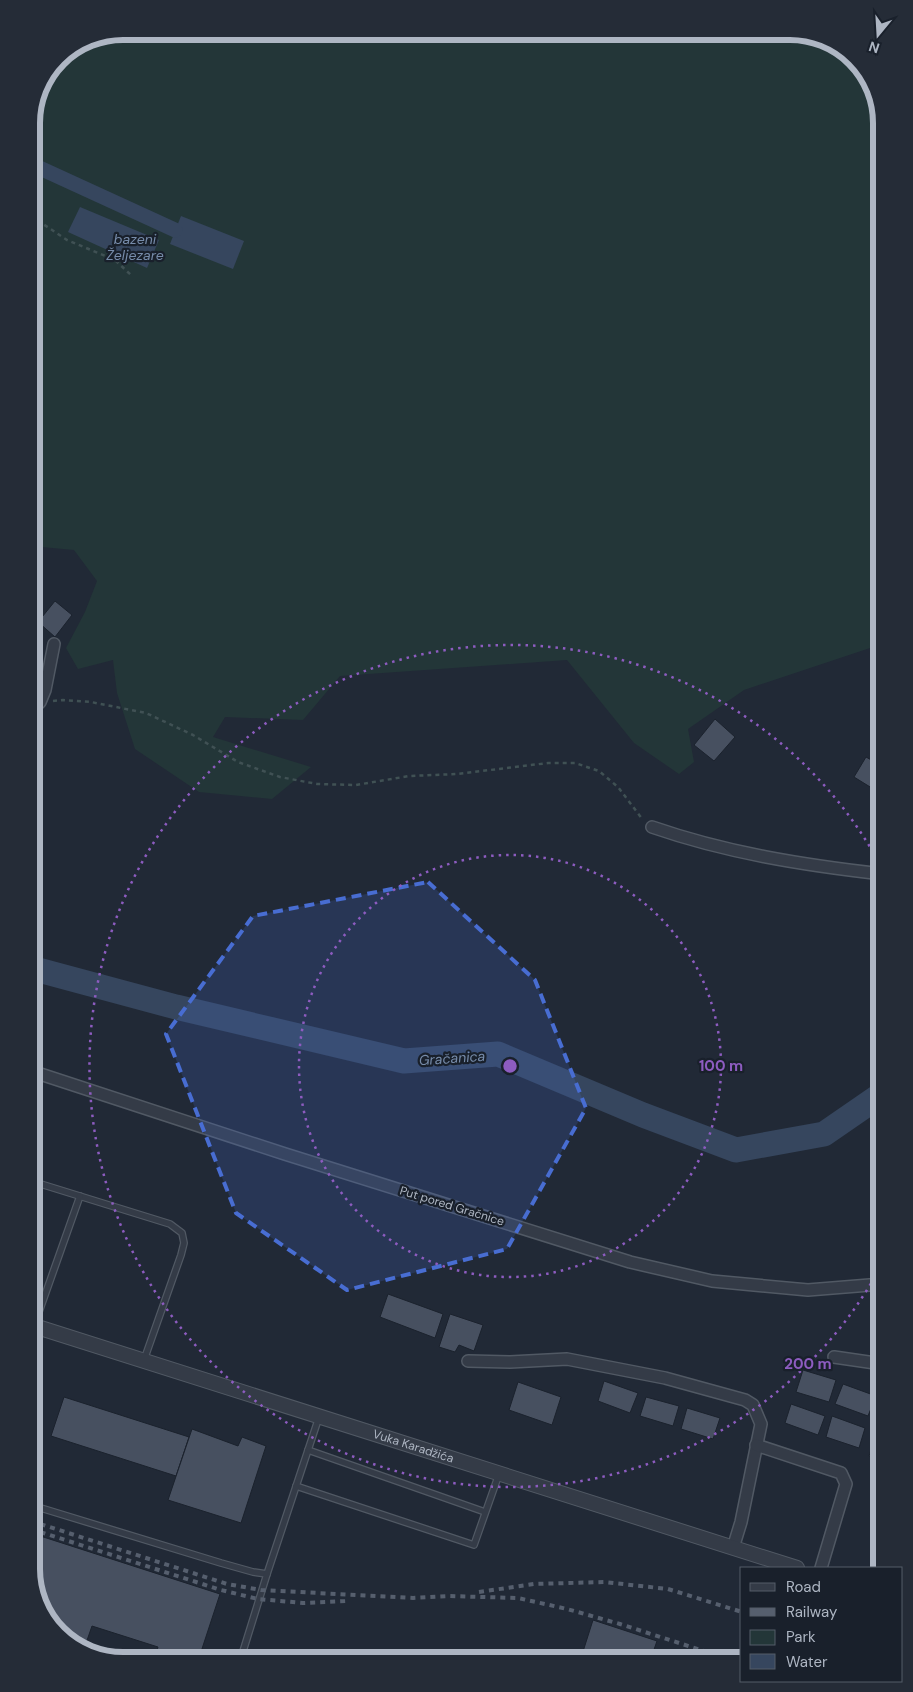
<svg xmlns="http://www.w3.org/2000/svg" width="913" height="1692" font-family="'DM Sans',sans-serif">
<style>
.green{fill:#233638}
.water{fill:#36465e}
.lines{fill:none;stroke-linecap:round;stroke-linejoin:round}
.canal{stroke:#36465e;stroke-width:15}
.river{stroke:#36465e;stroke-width:25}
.building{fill:#475060;stroke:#1b222d}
.service-casing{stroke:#515964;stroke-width:8}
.minor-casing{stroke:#515964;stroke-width:14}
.tertiary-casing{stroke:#515964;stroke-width:16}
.path{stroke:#405154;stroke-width:2.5;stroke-dasharray:4 4;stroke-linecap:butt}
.service{stroke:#343b47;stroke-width:5.5}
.minor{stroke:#343b47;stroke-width:11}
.tertiary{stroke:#343b47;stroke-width:14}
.rail{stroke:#565f6e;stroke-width:4;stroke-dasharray:5 5;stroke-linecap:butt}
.marked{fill:#486dd2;fill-opacity:0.2;stroke:#486dd2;stroke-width:4;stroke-dasharray:10 6;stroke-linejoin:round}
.ring{fill:none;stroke:#8d5cc0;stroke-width:2.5;stroke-dasharray:2.5 5}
.labels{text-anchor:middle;stroke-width:4.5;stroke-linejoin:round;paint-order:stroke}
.street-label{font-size:12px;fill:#aeb6c3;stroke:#19202b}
.water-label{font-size:14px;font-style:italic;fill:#778caa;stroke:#19202b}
.rim{fill:none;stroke:#aeb6c3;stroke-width:6}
.centre{fill:#8d5cc0;stroke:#19202b;stroke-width:2.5}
.ring-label{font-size:15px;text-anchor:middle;font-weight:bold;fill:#8d5cc0;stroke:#19202b;stroke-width:4.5;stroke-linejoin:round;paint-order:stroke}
</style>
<rect width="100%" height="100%" fill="#212936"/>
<path class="green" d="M 123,31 L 796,31 L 841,47 L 875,88 L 882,123 L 882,644 L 744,690 L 688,729 L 694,762 L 679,774 L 634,743 L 567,660 L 340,676 L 303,720 L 225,717 L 213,737 L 311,767 L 272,799 L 199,792 L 135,749 L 117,693 L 113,660 L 78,669 L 66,648 L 85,612 L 97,581 L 74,550 L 31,546 L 31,118 L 58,58 L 88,38 Z"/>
<g class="water">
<path d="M 80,207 L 159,240 L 147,268 L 68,232 Z"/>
<path d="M 181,216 L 244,241 L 233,269 L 170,244 Z"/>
</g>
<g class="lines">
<path class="canal" d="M 31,164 L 175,230"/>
<path class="river" d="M 31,968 L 176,1007 L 404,1061 L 498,1054 L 643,1115 L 736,1150 L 824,1134 L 882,1094"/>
</g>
<g class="building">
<path d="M 55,601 L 72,615 L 55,637 L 38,622 Z"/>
<path d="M 715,719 L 735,737 L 714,761 L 694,745 Z"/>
<path d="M 866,757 L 882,766 L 882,779 L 875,790 L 854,777 Z"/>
<path d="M 388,1294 L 443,1314 L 435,1338 L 380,1317 Z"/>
<path d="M 450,1314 L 483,1325 L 474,1351 L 459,1345 L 455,1352 L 439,1347 Z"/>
<path d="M 803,1370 L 836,1380 L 829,1402 L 796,1392 Z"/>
<path d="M 604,1381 L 638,1393 L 630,1413 L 598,1401 Z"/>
<path d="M 518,1382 L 561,1397 L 552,1425 L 509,1410 Z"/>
<path d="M 843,1384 L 876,1396 L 868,1416 L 835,1404 Z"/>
<path d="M 64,1397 L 189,1437 L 176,1476 L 51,1436 Z"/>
<path d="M 646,1397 L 679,1406 L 673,1426 L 640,1416 Z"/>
<path d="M 791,1404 L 825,1416 L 818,1435 L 785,1423 Z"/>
<path d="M 687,1408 L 720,1418 L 713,1439 L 681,1429 Z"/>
<path d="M 832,1416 L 865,1428 L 859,1448 L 826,1437 Z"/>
<path d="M 882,1416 L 882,1461 L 869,1456 Z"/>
<path d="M 192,1429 L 238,1446 L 242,1437 L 266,1446 L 241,1523 L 168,1500 Z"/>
<path d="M 31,1533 L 220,1594 L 198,1661 L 154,1661 L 158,1647 L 92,1626 L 84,1649 L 72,1645 L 38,1604 L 31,1569 Z"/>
<path d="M 593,1620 L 657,1641 L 650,1661 L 580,1661 Z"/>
</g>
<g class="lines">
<defs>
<g id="service">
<path d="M 31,1181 L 170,1224 L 182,1233 L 184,1243 L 181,1255 L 144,1360"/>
<path d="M 34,1326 L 80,1196"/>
<path d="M 308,1450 L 485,1512"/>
<path d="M 296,1486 L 474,1545 L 499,1474"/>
<path d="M 31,1505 L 221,1563 L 253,1572 L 267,1574"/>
<path d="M 240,1661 L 267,1574 L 319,1417"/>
</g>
<g id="minor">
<path d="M 31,711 L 40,702 L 45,690 L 54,644"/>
<path d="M 652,827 C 727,853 803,865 882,874"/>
<path d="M 31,1071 L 285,1154 L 630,1262 L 712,1281 L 808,1290 L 882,1284"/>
<path d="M 834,1357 L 882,1364"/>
<path d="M 468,1361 L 510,1362 L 567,1359 L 665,1378 L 745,1400 L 753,1405 L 761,1424 L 741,1522 L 733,1548"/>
<path d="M 756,1445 L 841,1473 L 846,1484 L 821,1568"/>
</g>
<g id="tertiary">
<path id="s1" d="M 31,1325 L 797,1568"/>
</g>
</defs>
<use href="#service" class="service-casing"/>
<use href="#minor" class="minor-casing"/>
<use href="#tertiary" class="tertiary-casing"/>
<g class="path">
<path d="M 31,216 L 67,240 L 115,260 L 132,276"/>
<path d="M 53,701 L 63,700 L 91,702 L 146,713 L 193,735 L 238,762 L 280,777 L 317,784 L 356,785 L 409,776 L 457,774 L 548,763 L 575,763 L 599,771 L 618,787 L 643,820"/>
</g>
<use href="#service" class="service"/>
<use href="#minor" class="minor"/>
<use href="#tertiary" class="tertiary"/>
<g class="rail">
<path d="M 31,1521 L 227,1584 L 261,1590 L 413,1598 L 448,1596 L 518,1598 L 567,1609 L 620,1624 L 735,1661"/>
<path d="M 31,1529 L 221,1590 L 258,1599 L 303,1603 L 348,1601"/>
<path d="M 479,1592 L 534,1584 L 604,1582 L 668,1589 L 742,1612"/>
</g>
</g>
<path class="marked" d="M 428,882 L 535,980 L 586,1108 L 507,1249 L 347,1290 L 236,1213 L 166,1034 L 253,916 Z"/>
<g class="ring">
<circle cx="510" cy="1066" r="211"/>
<path d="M882 1264A421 421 0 1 1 882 868"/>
</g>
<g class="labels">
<g class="street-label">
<text transform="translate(452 1206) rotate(17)" y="4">Put pored Gračnice</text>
<text dy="4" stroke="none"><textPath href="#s1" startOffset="401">Vuka Karadžića</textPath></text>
</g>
<g class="water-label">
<text x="135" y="244">bazeni<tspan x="135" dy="16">Željezare</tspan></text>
<text transform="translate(452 1058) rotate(-4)" y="5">Gračanica</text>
</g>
</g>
<path d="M0 0H913V1692H0ZM123 40H790A83 83 0 0 1 873 123V1569A83 83 0 0 1 790 1652H123A83 83 0 0 1 40 1569V123A83 83 0 0 1 123 40Z" fill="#252c37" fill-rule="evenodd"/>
<path class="rim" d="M123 40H790A83 83 0 0 1 873 123V1569A83 83 0 0 1 790 1652H123A83 83 0 0 1 40 1569V123A83 83 0 0 1 123 40Z"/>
<circle cx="510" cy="1066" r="8" class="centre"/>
<g class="ring-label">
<text x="721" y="1071">100 m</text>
<text x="808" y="1369">200 m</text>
</g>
<rect x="740" y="1567" width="162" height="115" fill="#19202b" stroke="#555c68"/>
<rect x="750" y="1583" width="25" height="8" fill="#343b47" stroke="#555c68"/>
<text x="786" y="1592" font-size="15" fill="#aeb6c3">Road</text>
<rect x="750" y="1608" width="25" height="8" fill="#565f6e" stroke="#555c68"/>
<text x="786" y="1617" font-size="15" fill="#aeb6c3">Railway</text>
<rect x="750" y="1630" width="25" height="15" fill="#233638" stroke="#555c68"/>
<text x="786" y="1642" font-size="15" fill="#aeb6c3">Park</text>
<rect x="750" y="1654" width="25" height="15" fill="#36465e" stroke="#555c68"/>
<text x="786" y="1667" font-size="15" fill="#aeb6c3">Water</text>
<g transform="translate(878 35) rotate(198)" stroke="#19202b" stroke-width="4" paint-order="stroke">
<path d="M0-4L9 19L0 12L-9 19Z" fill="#aeb6c3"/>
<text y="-8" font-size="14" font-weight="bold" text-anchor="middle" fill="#aeb6c3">N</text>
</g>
</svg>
